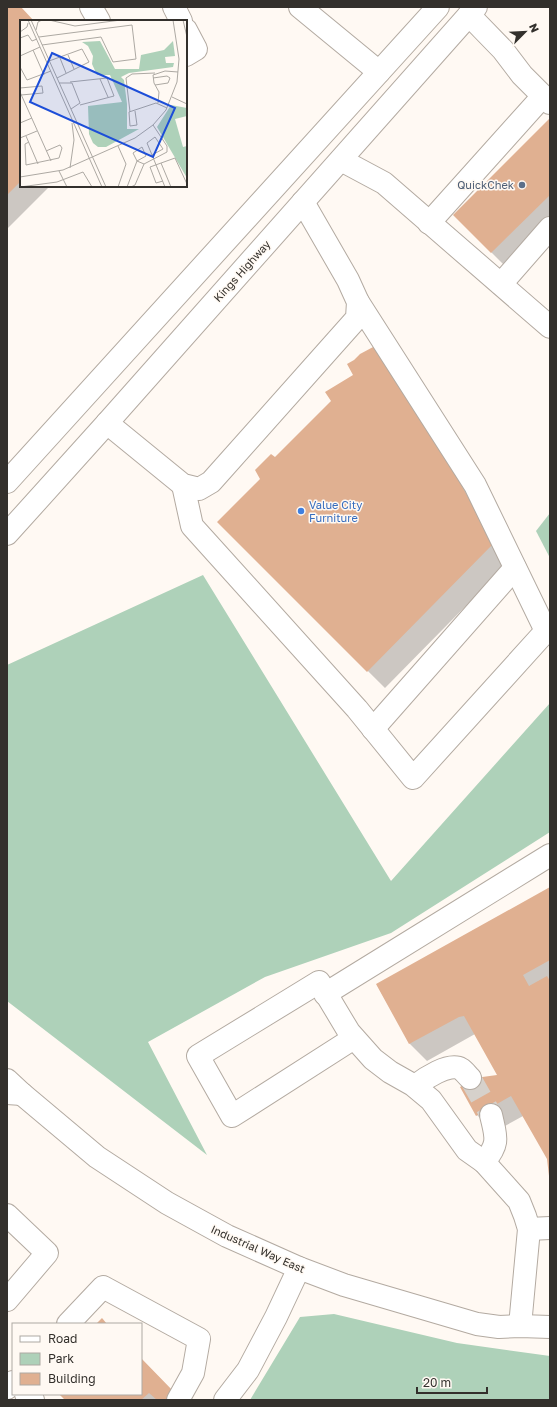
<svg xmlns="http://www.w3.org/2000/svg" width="557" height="1407" font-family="'Golos Text',sans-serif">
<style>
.green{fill:#aed1b9}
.shadow{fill:#0003}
.building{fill:#e0b091}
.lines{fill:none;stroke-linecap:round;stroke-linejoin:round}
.minor-tunnel{stroke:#d6d1cb;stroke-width:22;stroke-dasharray:22 11;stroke-linecap:butt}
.minor-casing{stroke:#b3aaa1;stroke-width:24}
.major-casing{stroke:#b3aaa1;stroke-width:24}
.minor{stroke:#fff;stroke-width:22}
.major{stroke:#fff;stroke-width:22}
.service-dot{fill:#5c6f8a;stroke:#fff9f3;stroke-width:1.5}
.shop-dot{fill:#3f7fe0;stroke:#fff9f3;stroke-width:1.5}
.labels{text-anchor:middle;stroke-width:3;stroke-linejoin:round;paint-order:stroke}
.service-label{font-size:11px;fill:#4e5e75;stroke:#fff9f3;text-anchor:end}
.street-label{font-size:11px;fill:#33302c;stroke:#fff9f3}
.shop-label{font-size:11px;fill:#366cbe;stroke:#fff9f3;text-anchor:start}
.inset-road{fill:none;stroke:#ada9a3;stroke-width:1}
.view{fill:#1d4ed8;fill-opacity:0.15;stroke:#1d4ed8;stroke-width:2}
.inset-edge{fill:none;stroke:#33302c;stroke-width:2}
</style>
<rect width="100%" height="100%" fill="#fff9f3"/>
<g class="green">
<path d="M 550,513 L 550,558 L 536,531 Z"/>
<path d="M 203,575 L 391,881 L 550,703 L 550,832 L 391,933 L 265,977 L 148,1042 L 207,1155 L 7,1001 L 7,665 Z"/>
<path d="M 334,1314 L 457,1343 L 550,1356 L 550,1400 L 250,1400 L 300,1317 Z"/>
</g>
<g class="shadow">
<path d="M 7,7 L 19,7 L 33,21 L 21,21 L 21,186 L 50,186 L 7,229 Z"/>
<path d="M 550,120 L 550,228 L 509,270 L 454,215 Z"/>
<path d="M 375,347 L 510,561 L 385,688 L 218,522 L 261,479 L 275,459 L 332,401 L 355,375 Z"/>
<path d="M 550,888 L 550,1176 L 548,1159 L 523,1116 L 494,1132 L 477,1115 L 499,1076 L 475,1034 L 427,1061 L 410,1044 L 377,985 Z"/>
<path d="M 141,1359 L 181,1400 L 67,1400 L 61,1394 L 141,1394 Z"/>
</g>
<g class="building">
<path d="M 7,7 L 21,7 L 34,21 L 21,21 L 21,181 L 7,195 Z"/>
<path d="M 550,118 L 550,195 L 491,253 L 453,215 Z"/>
<path d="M 375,346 L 391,361 L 494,543 L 367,672 L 217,522 L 260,479 L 255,470 L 271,454 L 275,457 L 331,401 L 325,392 L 353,375 L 347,364 L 354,360 L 360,354 Z"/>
<path d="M 550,887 L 550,960 L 523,975 L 529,986 L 547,976 L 550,981 L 549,1176 L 547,1159 L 511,1096 L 476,1116 L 460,1087 L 475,1078 L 497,1075 L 464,1016 L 459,1017 L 409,1044 L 376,984 Z"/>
<path d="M 102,1318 L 107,1324 L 96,1324 Z"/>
<path d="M 141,1358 L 174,1392 L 166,1400 L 157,1400 L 149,1393 L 141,1400 L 65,1400 L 59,1394 L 141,1394 Z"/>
</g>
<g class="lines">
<path class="minor-tunnel" d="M 470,1078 L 491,1115"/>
<defs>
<g id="minor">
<path d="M 91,7 L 99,21"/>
<path d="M 174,7 L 181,21"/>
<path d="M 300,7 L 379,72"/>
<path d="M 469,15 L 503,50 L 522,75 L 550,103"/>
<path d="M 186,30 L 196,49 L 186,55"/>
<path d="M 341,160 L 384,183 L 550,327"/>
<path d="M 429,223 L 543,96"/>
<path d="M 501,284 L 550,228"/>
<path d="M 107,423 L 183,485 L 199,489 L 211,482 L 357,318 L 358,302 L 348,280 L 303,202"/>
<path d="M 183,485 L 192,526 L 357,709 L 413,778 L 546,631 L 475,485 L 358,302"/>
<path d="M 373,729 L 515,568"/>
<path d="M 325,994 L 550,855"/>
<path d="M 354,1038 L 232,1116 L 198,1056 L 319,982 L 349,1032 L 373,1059 L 390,1072 L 413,1085 L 431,1100 L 467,1150 L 484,1162 L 519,1201 L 525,1216 L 529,1229 L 520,1326"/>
<path d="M 7,1080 L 22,1094 L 97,1157 L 167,1203 L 227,1236 L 299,1268 L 344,1285 L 477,1324 L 499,1327 L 520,1326 L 550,1327"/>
<path d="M 415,1086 C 424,1079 449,1062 461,1069 C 464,1071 467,1075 470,1078"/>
<path d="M 484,1162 C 500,1143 496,1137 491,1115"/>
<path d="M 7,1215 L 47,1253 L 7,1300"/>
<path d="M 529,1229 L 550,1228"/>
<path d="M 68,1324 L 103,1287 L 199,1339 L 193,1373 L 178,1400"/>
<path d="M 7,1388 L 13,1382"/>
<path d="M 26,1394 L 33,1400"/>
<path d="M 225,1400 L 248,1370 L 276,1317 L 299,1268"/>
</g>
<g id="major">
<path d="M 7,482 L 438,7"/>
<path d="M 7,534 L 107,423 L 476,7"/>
<path d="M 7,1093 L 22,1094"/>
</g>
</defs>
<use href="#minor" class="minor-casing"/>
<use href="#major" class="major-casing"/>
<use href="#minor" class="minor"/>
<use href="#major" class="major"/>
</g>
<circle class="service-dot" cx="522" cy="185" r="4"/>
<circle class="shop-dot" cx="301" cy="511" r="4"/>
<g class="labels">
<g class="service-label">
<text x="514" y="189">QuickChek</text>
</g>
<g class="street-label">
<text transform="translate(242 271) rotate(-48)" y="4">Kings Highway</text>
<text transform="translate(258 1249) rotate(24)" y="4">Industrial Way East</text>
</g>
<g class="shop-label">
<text x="309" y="509">Value City<tspan x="309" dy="13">Furniture</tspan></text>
</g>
</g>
<g transform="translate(20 20)">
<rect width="167" height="167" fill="#fff9f3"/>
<path d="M 80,21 L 95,49 L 119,49 L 121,35 L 144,30 L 153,21 L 155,36 L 145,37 L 146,43 L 154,43 L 153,47 L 109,53 L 101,57 L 104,60 L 107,84 L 107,109 L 119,109 L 86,127 L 78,127 L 73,123 L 69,114 L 68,86 L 102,82 L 90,55 L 77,55 L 72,44 L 73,36 L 68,26 L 62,22 ZM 151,85 L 167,88 L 167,96 L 155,99 L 163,127 L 167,126 L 167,158 L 137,107 Z" fill="#aed1b9"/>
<path class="inset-road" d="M 8,0 L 82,167M 11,0 L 86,167M 29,0 L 55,6 L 101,0M 163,0 L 167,17M 16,10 L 18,2 L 22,0M 0,12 L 7,7 L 8,3M 19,17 L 112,5 L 116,39 L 93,42 L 81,17 L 22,25M 0,18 L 8,15 L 12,21 L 17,19M 13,30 L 24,55M 48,35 L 54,49M 0,36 L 20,27M 40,38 L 46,53M 29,41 L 62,29 L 69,42 L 37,58M 0,47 L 7,60 L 31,51M 133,58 L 147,56 L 150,58 L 148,63 L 135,65M 80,59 L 88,77M 50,62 L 87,58 L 94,76 L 60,85M 39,63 L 52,63 L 60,83 L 51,89M 0,68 L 22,66 L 23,73 L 1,75M 0,72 L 31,141M 152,77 L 167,84M 138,83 L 139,72 L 134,63 L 133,55 L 145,51 L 158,52M 115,91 L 117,105 L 110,106 L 109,92 L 136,83 L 147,88M 110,92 L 106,58 L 112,54 L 135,53M 167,101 L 167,114M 0,103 L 12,98M 6,116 L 18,144M 0,118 L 17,111M 9,122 L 5,124 L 6,145 L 39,138 L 42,128 L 40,125 L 26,131M 98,126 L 106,144 L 98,167M 132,135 L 143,129 L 135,117 L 127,123 L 132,135 L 145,167M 141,143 L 151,167M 50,148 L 54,120 L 52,103M 39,151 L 47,167M 0,157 L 43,150 L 115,118 L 133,105 L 146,90 L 157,62 L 159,39 L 153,0M 143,161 L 136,163 L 130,147 L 155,138 L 167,164M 0,167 L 37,162 L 63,152 L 72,167M 107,167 L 117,141 L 126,136 L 122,127 L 113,133 L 117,141 L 124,144M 111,167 L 115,165 L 124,144 L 147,132 L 147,126 L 133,105"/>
<path class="view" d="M 32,33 L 155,88 L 133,137 L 10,82 Z"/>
<rect width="167" height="167" class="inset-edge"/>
</g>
<rect width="557" height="1407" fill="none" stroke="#33302c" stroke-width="16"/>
<rect x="12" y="1323" width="130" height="72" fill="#fff9f3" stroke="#ada9a3"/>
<rect x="20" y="1336" width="20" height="6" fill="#ffffff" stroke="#ada9a3"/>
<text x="48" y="1343" font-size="12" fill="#33302c">Road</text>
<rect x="20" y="1353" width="20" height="12" fill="#aed1b9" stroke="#ada9a3"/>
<text x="48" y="1363" font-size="12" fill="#33302c">Park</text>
<rect x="20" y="1373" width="20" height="12" fill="#e0b091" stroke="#ada9a3"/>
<text x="48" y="1383" font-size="12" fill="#33302c">Building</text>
<g transform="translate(525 32) rotate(66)" stroke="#fff9f3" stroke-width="3" paint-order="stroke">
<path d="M0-3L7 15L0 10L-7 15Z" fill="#33302c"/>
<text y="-6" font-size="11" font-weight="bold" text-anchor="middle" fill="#33302c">N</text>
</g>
<path d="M417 1387v6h70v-6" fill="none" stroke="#33302c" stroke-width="2"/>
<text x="423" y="1387" font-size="12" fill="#33302c" stroke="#fff9f3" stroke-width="3" paint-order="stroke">20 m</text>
</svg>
